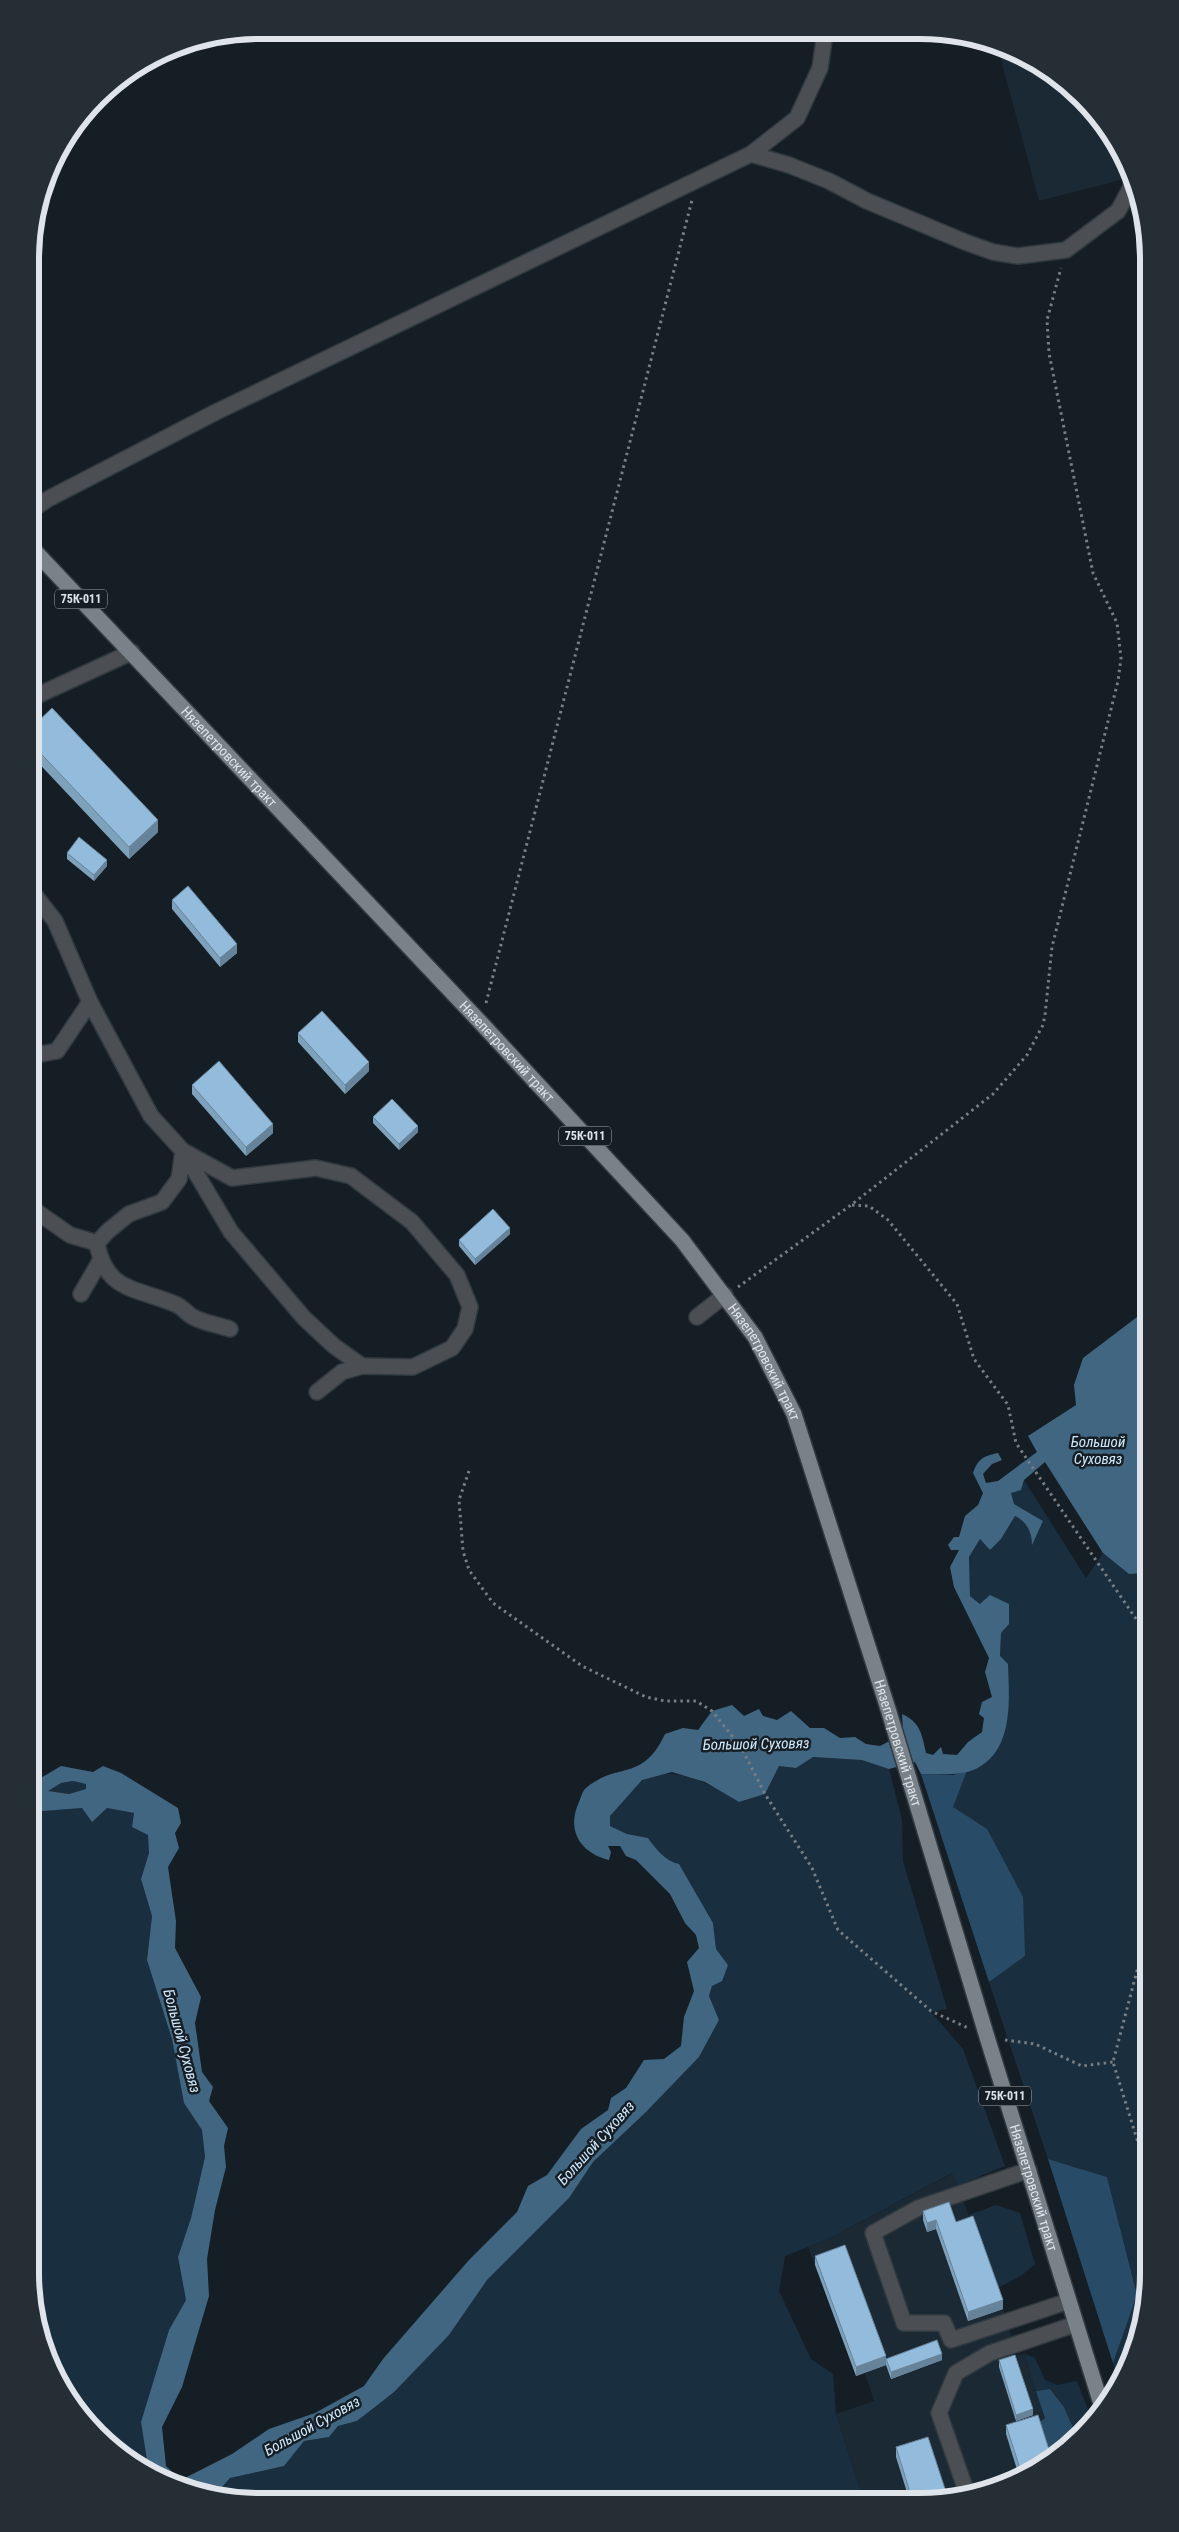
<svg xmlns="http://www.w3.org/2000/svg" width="1179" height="2532" font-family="'Roboto Condensed',sans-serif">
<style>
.built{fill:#1b2934}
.green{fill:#192f3f}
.forest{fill:#284c68}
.water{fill:#416682;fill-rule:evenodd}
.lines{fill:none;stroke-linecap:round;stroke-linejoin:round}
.minor-casing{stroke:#313a40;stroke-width:18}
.major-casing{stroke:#313a40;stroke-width:18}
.path{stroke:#777e84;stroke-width:3;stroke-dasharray:2.5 4;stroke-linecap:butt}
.minor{stroke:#4b4f53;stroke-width:15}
.major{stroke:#798289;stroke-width:15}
.wall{fill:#7ea1bc}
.shaded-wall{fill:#678399}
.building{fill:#93bbdb;stroke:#678399}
.labels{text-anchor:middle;stroke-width:5;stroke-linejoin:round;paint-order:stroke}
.shield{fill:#151e25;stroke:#a2a9ae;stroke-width:1}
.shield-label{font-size:12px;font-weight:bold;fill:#dee4e9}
.street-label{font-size:14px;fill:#dee4e9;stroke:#151e25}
.water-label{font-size:15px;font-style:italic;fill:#d0e8fc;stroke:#151e25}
.rim{fill:none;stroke:#dee4e9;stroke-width:6}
</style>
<rect width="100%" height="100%" fill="#151e25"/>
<g class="built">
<path d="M 997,45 L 1022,54 L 1071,87 L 1118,144 L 1132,177 L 1039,201 Z"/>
<path d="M 953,2173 L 1003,2309 L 1011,2335 L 1013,2355 L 1025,2354 L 1045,2418 L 1050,2461 L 980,2494 L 920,2502 L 864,2502 L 836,2414 L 874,2401 L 865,2373 L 856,2376 L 808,2247 L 830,2238 Z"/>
</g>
<g class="green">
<path d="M 1024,1480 L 1086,1578 L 1103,1553 L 1129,1574 L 1149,1573 L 1148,2288 L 1132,2360 L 1118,2382 L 1113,2363 L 1137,2295 L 1107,2177 L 1048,2159 L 989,1982 L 1025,1956 L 953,1807 L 967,1771 L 981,1767 L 1008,1664 L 1000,1657 L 1001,1633 L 1009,1624 L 970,1596 L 969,1557 L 980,1539 L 990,1550 L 1001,1539 L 1015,1516 C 1026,1522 1033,1531 1032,1543 L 1043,1521 L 1014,1504 L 1010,1493 L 1021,1490 Z"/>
<path d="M 812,1757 L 862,1760 L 889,1769 L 902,1820 L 903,1861 L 947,2009 L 931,2012 L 963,2049 L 1005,2166 L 958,2185 L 952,2173 L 830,2238 L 785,2256 L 779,2291 L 811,2359 L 833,2374 L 836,2414 L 864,2502 L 213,2497 L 230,2478 L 284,2466 L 304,2441 L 329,2437 L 338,2426 L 358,2421 L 449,2335 L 487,2280 L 569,2198 L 593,2162 L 646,2112 L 699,2057 L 719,2020 L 709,1996 L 712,1986 L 728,1965 L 716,1949 L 713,1923 L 679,1864 C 665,1861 656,1849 648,1838 L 627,1834 L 610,1826 L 610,1816 C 618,1807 633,1784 643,1780 C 677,1763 710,1785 739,1802 L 765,1794 L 779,1766 L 796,1768 Z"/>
<path d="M 73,1781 L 86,1784 L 86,1789 L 69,1794 L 47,1791 L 61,1783 Z"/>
<path d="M 82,1808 L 107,1808 L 134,1813 L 132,1827 L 148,1835 L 149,1853 L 141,1879 L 152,1916 L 147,1960 L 172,2039 L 184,2102 L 202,2130 L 205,2157 L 191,2218 L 178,2257 L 186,2300 L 169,2330 L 141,2422 L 149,2472 L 108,2445 L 68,2400 L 38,2332 L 30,2273 L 30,1812 Z"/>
<path d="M 996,2205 L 1020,2213 L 1035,2264 L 1022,2275 L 996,2289 L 969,2215 Z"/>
<path d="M 1025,2354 L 1035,2358 L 1045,2380 L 1057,2385 L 1077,2381 L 1093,2423 L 1077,2437 L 1064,2407 L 1050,2389 L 1036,2391 Z"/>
</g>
<g class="forest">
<path d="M 967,1771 L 953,1807 L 987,1829 L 1023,1897 L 1025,1956 L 989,1982 L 921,1774 L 953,1775 Z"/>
<path d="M 1048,2159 L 1107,2177 L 1137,2295 L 1113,2363 Z"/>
<path d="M 1050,2389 L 1064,2407 L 1077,2437 L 1050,2461 L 1038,2424 L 1045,2418 L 1036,2391 Z"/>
</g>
<path class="water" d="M 1149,1308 L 1149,1573 L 1129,1574 L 1103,1553 L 1045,1462 L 1024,1480 L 1021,1490 L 1011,1493 L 1014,1504 L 1043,1521 L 1032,1545 C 1032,1532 1027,1522 1015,1516 L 1001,1539 L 990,1550 L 980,1539 L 969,1557 L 970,1596 L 980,1604 L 990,1595 L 1009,1604 L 1009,1624 L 1001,1633 L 1000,1656 L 1008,1664 C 1009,1697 1014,1745 981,1766 C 965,1777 940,1774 921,1774 L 915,1762 L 889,1769 L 862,1760 L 813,1757 L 796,1768 L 779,1766 L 765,1794 L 739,1802 L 705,1782 L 672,1772 L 642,1780 L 610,1816 L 610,1826 L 627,1834 L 648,1838 C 656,1849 665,1861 679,1864 L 713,1923 L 716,1949 L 728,1965 L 722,1981 L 712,1986 L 709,1996 L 719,2020 L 699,2057 L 646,2112 L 593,2162 L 569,2198 L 487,2280 L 449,2335 L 394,2392 L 357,2421 L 338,2426 L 329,2437 L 304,2441 L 284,2466 L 230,2478 L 213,2497 L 157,2478 L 149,2473 L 141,2422 L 169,2330 L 186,2300 L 178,2257 L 191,2218 L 205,2157 L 202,2130 L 184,2103 L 172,2039 L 147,1960 L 152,1916 L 141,1879 L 149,1853 L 148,1835 L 132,1827 L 134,1813 L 107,1808 L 92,1822 L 82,1808 L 30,1812 L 30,1779 L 39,1779 L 61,1766 L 93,1772 L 103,1766 L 121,1773 L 178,1808 L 181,1823 L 175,1833 L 179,1848 L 168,1867 L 176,1921 L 175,1948 L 201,1997 L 195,2023 L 202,2072 L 213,2087 L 209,2101 L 228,2128 L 224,2146 L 226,2167 L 215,2210 L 207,2259 L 209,2296 L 182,2387 L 162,2427 L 166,2466 L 181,2480 L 232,2454 L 269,2429 L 315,2413 L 364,2386 L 383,2359 L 469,2260 L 517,2212 L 528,2186 L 547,2175 L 581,2129 L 608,2110 L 611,2098 L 626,2088 L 644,2060 L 664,2059 L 681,2046 L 684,2017 L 694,1991 L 687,1962 L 699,1948 L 696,1935 L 685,1923 L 670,1894 L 636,1860 L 626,1856 L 620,1846 L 608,1846 L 611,1852 L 609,1860 C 580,1853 566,1830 579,1802 C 581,1798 582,1791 586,1788 C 618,1761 642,1783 665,1734 L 683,1728 L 698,1730 L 712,1711 L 732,1705 L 744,1716 L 759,1709 L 763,1716 L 777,1720 L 791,1711 L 810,1728 L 824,1728 L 840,1738 L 855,1737 L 866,1744 L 880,1746 L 903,1734 L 902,1714 C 920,1722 922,1734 926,1753 L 933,1755 L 941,1747 L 943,1754 L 957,1755 L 968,1742 L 982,1732 L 984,1718 L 979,1714 L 982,1702 L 992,1697 L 985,1672 L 989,1658 L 954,1587 L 950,1567 L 959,1550 L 951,1550 L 948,1545 L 954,1537 L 959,1537 L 965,1516 L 978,1505 L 983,1493 L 973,1473 C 978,1459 983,1456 998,1453 L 1002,1460 L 992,1464 L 983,1474 L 986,1483 L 998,1481 L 1037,1452 L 1028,1436 L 1076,1405 L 1074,1385 L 1083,1358 ZM 73,1781 L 86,1784 L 86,1789 L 69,1794 L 48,1791 L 61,1783 Z"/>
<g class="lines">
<defs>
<g id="minor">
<path d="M 751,154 L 789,165 L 829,181 L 867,201 L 965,242 L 993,252 L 1018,256 L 1066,250 L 1118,211 L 1130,189 L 1133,180"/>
<path d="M 30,511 L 48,499 L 216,412 L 751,154 L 797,118 L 820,68 L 825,33"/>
<path d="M 30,703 L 34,697 L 132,652"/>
<path d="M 30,889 L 55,921 L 90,1002 L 151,1116 L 183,1151 L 231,1232 L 304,1318 L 334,1346 L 362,1366"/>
<path d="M 30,1056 L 57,1051 L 90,1002"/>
<path d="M 30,1207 L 70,1235 L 97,1243"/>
<path d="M 81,1294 L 100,1261"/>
<path d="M 697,1317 L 725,1295"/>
<path d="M 230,1329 C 218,1325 204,1323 193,1317 C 187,1314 183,1307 175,1304 C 138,1288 105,1292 97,1243 L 108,1231 L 129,1214 L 162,1202 L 179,1179 L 183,1151 L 232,1178 L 316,1168 L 351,1176 L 412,1222 L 457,1275 L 470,1307 L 465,1329 L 452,1348 L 413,1367 L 362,1366 L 342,1372 L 317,1392"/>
<path d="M 1029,2170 L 918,2208 L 873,2233 L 904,2323 L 944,2323 L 951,2340 L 1069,2301"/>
<path d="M 968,2496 L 939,2413 L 956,2373 L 990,2353 L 1076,2324"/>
</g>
<g id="major">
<path id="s1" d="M 30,546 L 481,1023 L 682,1240 L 755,1337 L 794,1414 L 889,1712 L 987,2037 L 1102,2407"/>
</g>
</defs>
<use href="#minor" class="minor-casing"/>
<use href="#major" class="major-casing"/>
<g class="path">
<path d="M 486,1003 L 692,200"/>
<path d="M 852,1205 L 869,1206 L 888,1220 L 957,1304 L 974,1359 L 1008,1405 L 1016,1443 L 1149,1638"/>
<path d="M 738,1287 L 851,1205 L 993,1094 L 1027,1055 L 1043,1025 L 1045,1015 L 1052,947 L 1118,681 L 1121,658 L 1117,623 L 1093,573 L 1049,353 L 1047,320 L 1061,268"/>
<path d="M 469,1471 L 459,1500 L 463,1551 L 469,1570 L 493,1603 L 582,1666 L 646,1697 L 665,1701 L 696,1701 L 712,1711 L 741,1747 L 765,1794 L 812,1868 L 838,1930 L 931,2011 L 968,2028"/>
<path d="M 1005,2040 L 1035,2044 L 1082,2066 L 1113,2062"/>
<path d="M 1149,2178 L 1113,2062 L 1149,1925"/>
</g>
<use href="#minor" class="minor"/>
<use href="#major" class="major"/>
</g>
<g class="wall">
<path d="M 356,31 L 377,31 L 360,39 Z"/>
<path d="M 30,729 L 158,832 L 129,859 L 30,754 Z"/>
<path d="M 67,853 L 107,866 L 94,881 L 67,859 Z"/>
<path d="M 172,900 L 237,953 L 220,967 L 172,909 Z"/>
<path d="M 298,1033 L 369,1071 L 345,1094 L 298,1042 Z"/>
<path d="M 192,1085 L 273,1133 L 246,1156 L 192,1094 Z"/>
<path d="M 373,1117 L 418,1132 L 399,1150 L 373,1123 Z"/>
<path d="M 510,1234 L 475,1265 L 459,1246 L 459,1240 Z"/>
<path d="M 923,2211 L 956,2222 L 1003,2309 L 968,2321 L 936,2229 L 927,2232 L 923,2220 Z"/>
<path d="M 815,2256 L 886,2359 L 942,2360 L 891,2379 L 886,2365 L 856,2376 L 815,2265 Z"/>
<path d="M 999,2360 L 1033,2415 L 1016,2421 L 999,2367 Z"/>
<path d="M 1006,2425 L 1047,2464 L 1019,2476 L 1006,2434 Z"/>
<path d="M 896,2447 L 920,2502 L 910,2502 L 896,2457 Z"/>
</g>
<g class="shaded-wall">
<path d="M 360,31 L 377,31 L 360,39 Z"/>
<path d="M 158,820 L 158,832 L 129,859 L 129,847 Z"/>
<path d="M 107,860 L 107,866 L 94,881 L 94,875 Z"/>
<path d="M 237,944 L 237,953 L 220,967 L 220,958 Z"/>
<path d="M 369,1062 L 369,1071 L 345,1094 L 345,1085 Z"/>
<path d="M 273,1124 L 273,1133 L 246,1156 L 246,1147 Z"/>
<path d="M 418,1126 L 418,1132 L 399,1150 L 399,1144 Z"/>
<path d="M 510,1228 L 510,1234 L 475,1265 L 475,1259 Z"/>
<path d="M 936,2220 L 936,2229 L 927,2232 L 927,2223 Z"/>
<path d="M 1003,2300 L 1003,2309 L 968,2321 L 968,2312 Z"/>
<path d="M 942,2354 L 942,2360 L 891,2379 L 891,2372 Z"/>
<path d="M 886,2356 L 886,2365 L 856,2376 L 856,2367 Z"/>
<path d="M 1033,2409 L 1033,2415 L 1016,2421 L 1016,2415 Z"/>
</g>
<g class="building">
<path d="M 52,708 L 158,820 L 129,847 L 30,742 L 30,729 Z"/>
<path d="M 79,837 L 107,860 L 94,875 L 67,853 Z"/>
<path d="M 188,886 L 237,944 L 220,958 L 172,900 Z"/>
<path d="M 322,1011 L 369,1062 L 345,1085 L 298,1033 Z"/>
<path d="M 219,1061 L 273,1124 L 246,1147 L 192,1085 Z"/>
<path d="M 392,1099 L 418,1126 L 399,1144 L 373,1117 Z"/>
<path d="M 493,1209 L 510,1228 L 475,1259 L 459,1240 Z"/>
<path d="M 949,2202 L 956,2222 L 973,2216 L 1003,2300 L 968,2312 L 936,2220 L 927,2223 L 923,2211 Z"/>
<path d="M 845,2245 L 886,2356 L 856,2367 L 815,2256 Z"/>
<path d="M 937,2340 L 942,2354 L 891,2372 L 886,2359 Z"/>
<path d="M 1015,2355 L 1033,2409 L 1016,2415 L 999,2360 Z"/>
<path d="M 1038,2415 L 1052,2459 L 1047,2464 L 1022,2475 L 1006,2425 Z"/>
<path d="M 928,2437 L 948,2498 L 920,2502 L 913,2502 L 896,2447 Z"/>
</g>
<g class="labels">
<g class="shield">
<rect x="55" y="589.5" width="52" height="19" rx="4"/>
<rect x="559" y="1126.5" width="52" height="19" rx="4"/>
<rect x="979" y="2086.5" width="52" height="19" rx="4"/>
</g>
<g class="shield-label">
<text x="81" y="603">75К-011</text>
<text x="585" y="1140">75К-011</text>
<text x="1005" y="2100">75К-011</text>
</g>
<g class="street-label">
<text dy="5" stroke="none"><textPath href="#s1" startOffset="290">Нязепетровский тракт</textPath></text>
<text dy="5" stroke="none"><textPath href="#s1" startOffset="695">Нязепетровский тракт</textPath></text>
<text dy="5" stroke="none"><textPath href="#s1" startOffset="1100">Нязепетровский тракт</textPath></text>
<text dy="5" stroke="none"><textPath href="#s1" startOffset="1505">Нязепетровский тракт</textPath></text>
<text dy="5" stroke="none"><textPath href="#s1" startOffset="1970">Нязепетровский тракт</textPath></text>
</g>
<g class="water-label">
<text x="1098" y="1447">Большой<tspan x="1098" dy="17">Суховяз</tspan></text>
<text transform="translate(756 1744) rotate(-1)" y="5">Большой Суховяз</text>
<text transform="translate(182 2041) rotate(75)" y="5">Большой Суховяз</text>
<text transform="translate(596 2143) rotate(-48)" y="5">Большой Суховяз</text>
<text transform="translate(312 2426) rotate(-29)" y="5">Большой Суховяз</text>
</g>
</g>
<path d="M0 0H1179V2532H0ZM259 39H920A220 220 0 0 1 1140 259V2273A220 220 0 0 1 920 2493H259A220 220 0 0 1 39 2273V259A220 220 0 0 1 259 39Z" fill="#252e35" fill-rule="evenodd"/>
<path class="rim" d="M259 39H920A220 220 0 0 1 1140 259V2273A220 220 0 0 1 920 2493H259A220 220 0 0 1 39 2273V259A220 220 0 0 1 259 39Z"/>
</svg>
